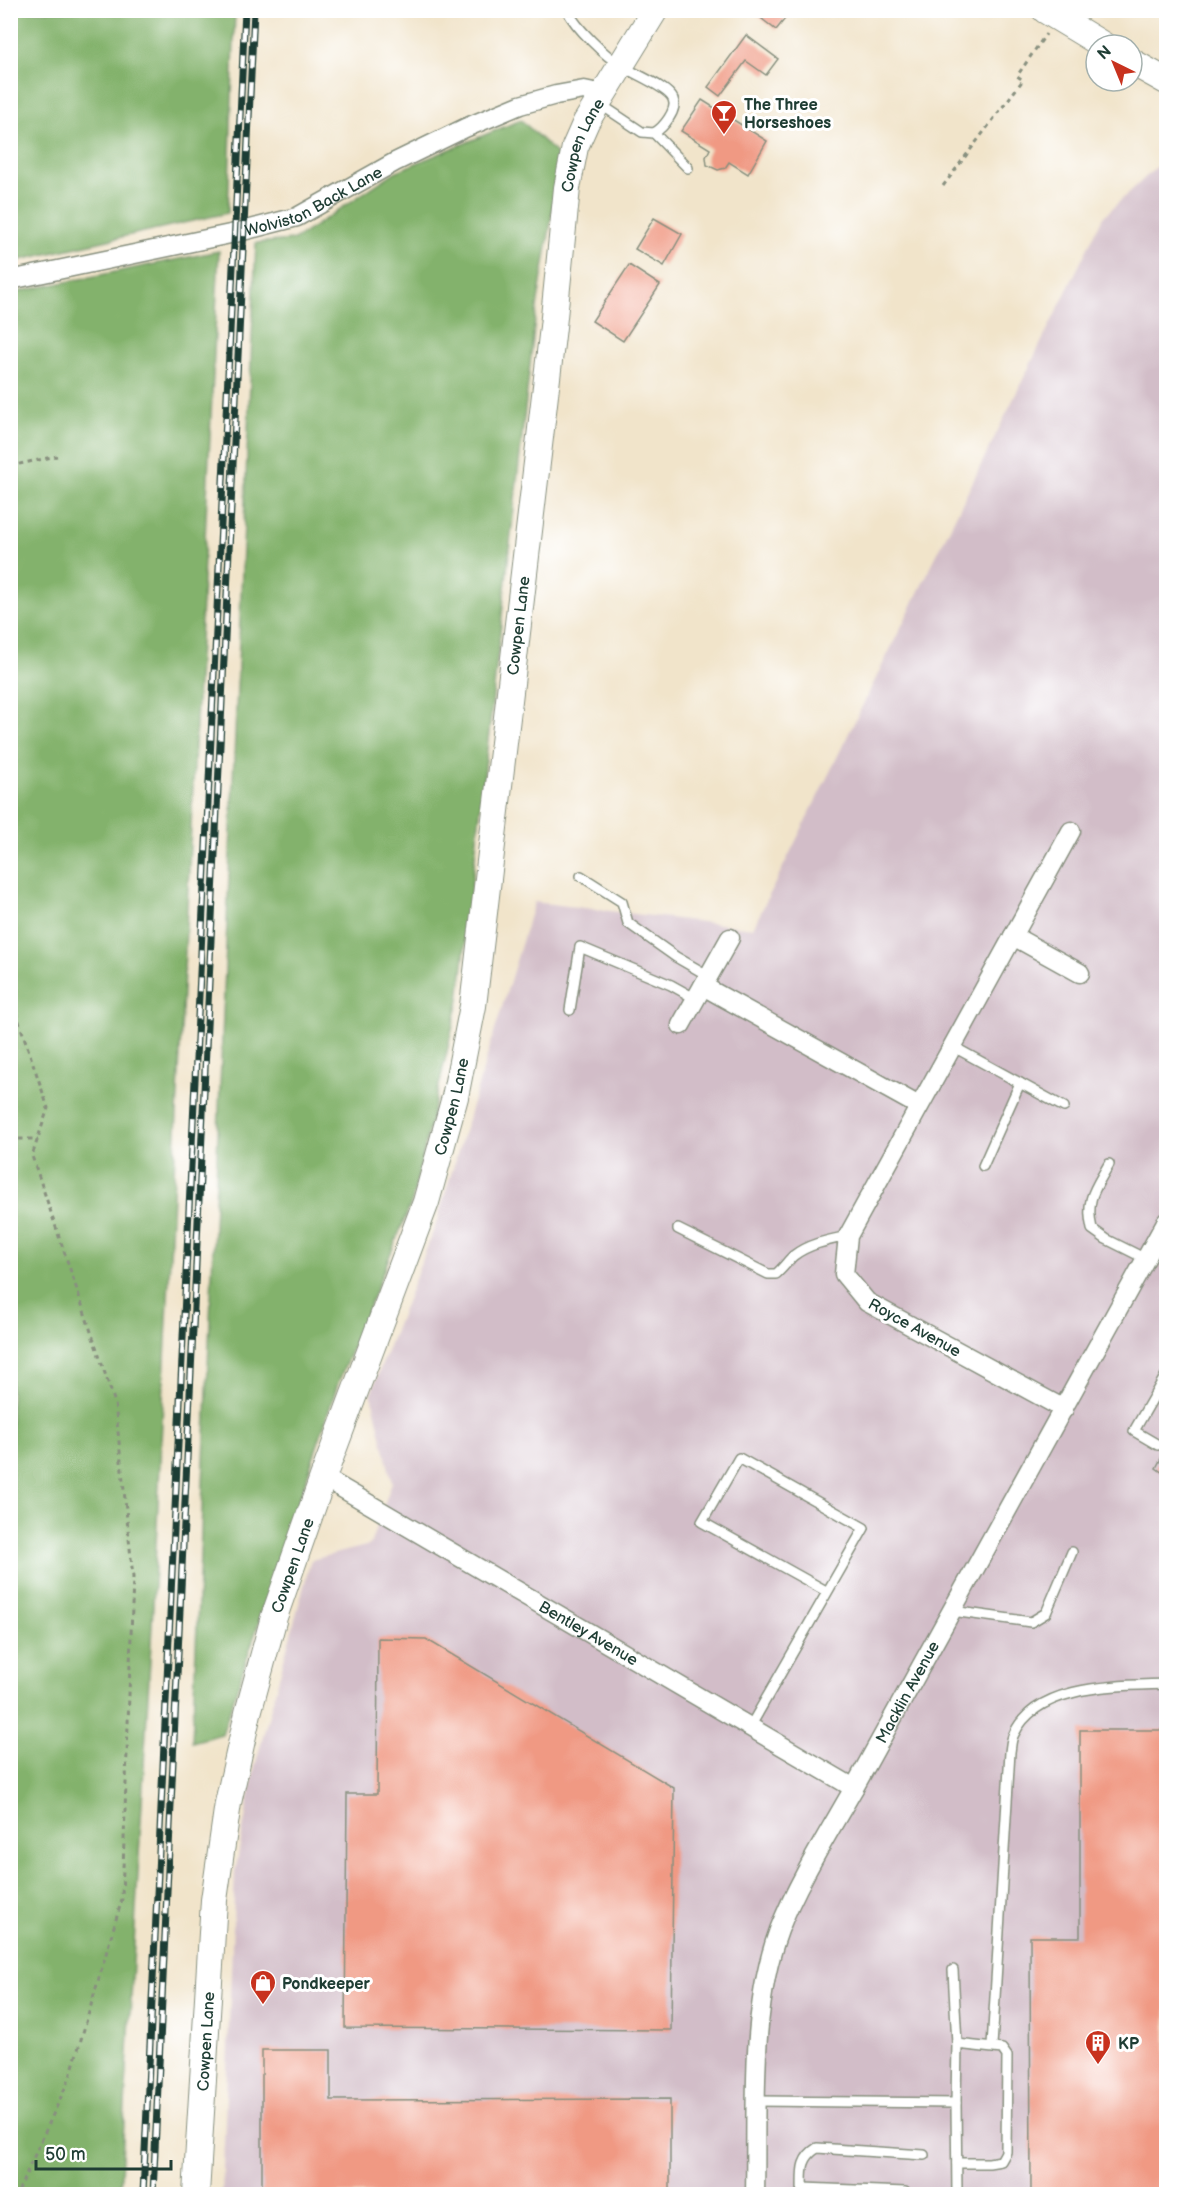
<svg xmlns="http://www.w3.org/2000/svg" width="1177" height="2205" font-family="'Balsamiq Sans',sans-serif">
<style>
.industrial{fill:#d2bdc8}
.forest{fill:#83b26c;stroke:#517850;stroke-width:1.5}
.building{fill:#f09983}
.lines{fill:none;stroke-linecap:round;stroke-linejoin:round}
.lane-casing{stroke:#88907f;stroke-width:12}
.street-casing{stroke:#88907f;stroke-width:21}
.secondary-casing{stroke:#88907f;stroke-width:28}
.path{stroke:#88907f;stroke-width:3;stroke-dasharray:4.5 4.5;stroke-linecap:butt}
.lane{stroke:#fff;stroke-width:9}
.street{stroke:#fff;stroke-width:18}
.secondary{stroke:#fff;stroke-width:26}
.rail-casing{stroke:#1f3d34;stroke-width:7}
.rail{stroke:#fff;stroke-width:4.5;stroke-dasharray:14;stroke-linecap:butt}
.labels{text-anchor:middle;stroke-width:6;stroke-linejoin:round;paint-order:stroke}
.poi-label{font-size:16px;font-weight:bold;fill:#1f3d34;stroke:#fff;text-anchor:start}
.street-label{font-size:16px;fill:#1f3d34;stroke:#fff}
</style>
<rect width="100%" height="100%" fill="#fff"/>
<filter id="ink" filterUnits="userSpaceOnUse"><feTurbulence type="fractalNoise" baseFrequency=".0167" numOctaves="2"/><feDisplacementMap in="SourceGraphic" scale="12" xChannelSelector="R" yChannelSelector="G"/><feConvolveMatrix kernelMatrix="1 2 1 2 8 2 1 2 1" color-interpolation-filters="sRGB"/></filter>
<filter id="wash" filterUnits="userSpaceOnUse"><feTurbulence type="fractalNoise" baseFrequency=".008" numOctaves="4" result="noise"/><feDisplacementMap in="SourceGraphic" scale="24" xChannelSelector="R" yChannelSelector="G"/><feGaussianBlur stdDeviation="1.35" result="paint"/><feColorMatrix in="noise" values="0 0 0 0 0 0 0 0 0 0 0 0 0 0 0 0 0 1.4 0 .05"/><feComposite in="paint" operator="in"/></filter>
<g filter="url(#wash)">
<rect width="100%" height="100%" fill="#f1e4ca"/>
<path class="industrial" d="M 1166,158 L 1166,2194 L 222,2194 L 235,1872 L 255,1766 L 311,1560 L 370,1545 L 392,1482 L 371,1393 L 436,1224 L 534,902 L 753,928 L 1103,217 Z"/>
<g class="forest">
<path d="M 10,11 L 235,11 L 228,213 L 11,262 Z"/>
<path d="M 521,120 L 561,158 L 535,320 L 459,1000 L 412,1201 L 338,1383 L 222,1734 L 192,1742 L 256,243 L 294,240 L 395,172 Z"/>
<path d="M 219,251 L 153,1607 L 120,2194 L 11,2194 L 11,293 Z"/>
</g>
<g id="blocks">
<g class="building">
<path d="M 761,10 L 792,10 L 776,30 L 757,15 Z"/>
<path d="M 746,35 L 778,59 L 766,75 L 746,61 L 720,96 L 708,87 Z"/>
<path d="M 702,100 L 767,141 L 748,174 L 729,162 L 725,168 L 718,170 L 707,165 L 706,157 L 710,149 L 681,131 Z"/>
<path d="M 654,218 L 682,234 L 664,266 L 635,249 Z"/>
<path d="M 629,265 L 660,285 L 623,341 L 592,321 Z"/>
<path d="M 1166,1449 L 1166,1475 L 1156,1468 Z"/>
<path d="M 378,1638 L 426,1639 L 674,1788 L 671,2030 L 345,2028 L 347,1794 L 377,1794 Z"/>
<path d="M 1080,1730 L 1166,1730 L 1166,2194 L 1031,2194 L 1030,1937 L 1080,1937 Z"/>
<path d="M 262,2050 L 331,2050 L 331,2100 L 670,2099 L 670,2194 L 262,2194 Z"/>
</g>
</g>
</g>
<g filter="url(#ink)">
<use href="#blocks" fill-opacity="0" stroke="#88907f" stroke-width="1.5"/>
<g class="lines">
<defs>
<g id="lane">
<path d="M 567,10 C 576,28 605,56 622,66 C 634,74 668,87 673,99 C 678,110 663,128 654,133 L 642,132 L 600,104"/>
<path d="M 654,133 L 688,168"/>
<path d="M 581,876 L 622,902 L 628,923 L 676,957 L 709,976"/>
<path d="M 570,1010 L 580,947 L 671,985 L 696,999"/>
<path d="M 952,1046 L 1064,1107"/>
<path d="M 1109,1164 C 1095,1189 1085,1199 1092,1229 L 1106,1239 L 1146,1259"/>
<path d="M 983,1166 L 1020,1083"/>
<path d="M 678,1229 L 768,1274 L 776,1274 C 782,1269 787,1262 793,1256 C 808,1244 829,1240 848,1236"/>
<path d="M 1158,1445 L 1134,1431 L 1166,1375"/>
<path d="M 952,1611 L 1031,1622 L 1046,1613 L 1072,1552"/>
<path d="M 750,1727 L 864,1528 L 739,1458 L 702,1522 L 826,1591"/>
<path d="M 953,1970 L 957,2044"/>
<path d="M 992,2046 L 1010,1752 C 1011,1746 1011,1739 1014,1734 C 1037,1683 1120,1686 1166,1684"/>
<path d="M 757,2101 L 956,2103 L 957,2194"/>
<path d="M 956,2103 L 957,2044 L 1002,2049 L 1007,2056 L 1006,2152 L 1001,2161 L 989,2163 L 957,2163"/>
<path d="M 803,2188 L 905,2192"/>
<path d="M 802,2194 C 803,2174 798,2160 817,2148 L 924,2155"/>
</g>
<g id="street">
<path id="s1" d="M 10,280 L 235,233 L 297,217 L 395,162 L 465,128 L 520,105 L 556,95 L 584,90 L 603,94"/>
<path d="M 1013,936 L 1080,973"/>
<path d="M 703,986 L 919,1106"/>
<path d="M 681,1025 L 730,938"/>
<path d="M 1064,1409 L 867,1302 L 844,1274 L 848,1236 L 1071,831"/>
<path id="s2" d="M 323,1477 L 854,1788"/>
<path id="s3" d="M 755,2194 C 757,2110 749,2011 779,1930 C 797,1883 829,1832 854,1788 L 1166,1222"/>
</g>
<g id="secondary">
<path d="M 1045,10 L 1103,45"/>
<path d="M 1132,62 L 1166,81"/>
<path id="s4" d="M 196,2194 L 214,1900 L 228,1803 L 248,1713 L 274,1617 L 323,1477 L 426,1202 L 455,1097 L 473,1006 L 553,327 L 567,188 L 575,147 L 586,122 L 655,10"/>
</g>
</defs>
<use href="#lane" class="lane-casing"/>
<use href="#street" class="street-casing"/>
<use href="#secondary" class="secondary-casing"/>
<g class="path">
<path d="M 943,186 L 1023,80 L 1017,76 L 1046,34"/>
<path d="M 10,466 L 57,456"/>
<path d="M 10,995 L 48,1108 L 32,1156 L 115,1403 L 133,1577 L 122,1899 L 70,2077 L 17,2194"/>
<path d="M 10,1139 L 38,1139"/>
</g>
<use href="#lane" class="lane"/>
<use href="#street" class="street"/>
<use href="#secondary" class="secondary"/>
<defs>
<g id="rail">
<path d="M 143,2194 L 245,10"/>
<path d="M 153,2194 L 254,10"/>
</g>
</defs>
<use href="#rail" class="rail-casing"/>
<use href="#rail" class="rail"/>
</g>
</g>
<defs>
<symbol id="bar-pin" viewBox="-11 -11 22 30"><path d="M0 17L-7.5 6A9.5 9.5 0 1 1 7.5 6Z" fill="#c8321e" stroke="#fff"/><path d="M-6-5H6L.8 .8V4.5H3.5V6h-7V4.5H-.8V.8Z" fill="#fff"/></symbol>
<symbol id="shop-pin" viewBox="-11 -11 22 30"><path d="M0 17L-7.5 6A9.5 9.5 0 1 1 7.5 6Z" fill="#c8321e" stroke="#fff"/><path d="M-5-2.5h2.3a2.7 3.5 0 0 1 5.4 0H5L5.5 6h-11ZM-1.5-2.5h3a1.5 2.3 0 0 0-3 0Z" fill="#fff"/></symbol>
<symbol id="building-pin" viewBox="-11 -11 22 30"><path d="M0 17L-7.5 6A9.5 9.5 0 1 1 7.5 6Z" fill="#c8321e" stroke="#fff"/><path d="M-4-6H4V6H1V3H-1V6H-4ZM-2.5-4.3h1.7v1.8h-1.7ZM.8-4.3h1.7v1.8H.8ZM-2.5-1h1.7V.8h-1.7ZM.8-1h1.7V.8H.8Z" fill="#fff"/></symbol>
</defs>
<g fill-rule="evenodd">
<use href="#bar-pin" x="709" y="98" width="30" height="40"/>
<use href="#shop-pin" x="248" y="1968" width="30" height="40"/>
<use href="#building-pin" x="1083" y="2028" width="30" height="40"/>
</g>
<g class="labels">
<g class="poi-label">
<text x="744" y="110">The Three<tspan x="744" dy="18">Horseshoes</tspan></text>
<text x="282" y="1989">Pondkeeper</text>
<text x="1118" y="2049">KP</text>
</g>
<g class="street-label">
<text dy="6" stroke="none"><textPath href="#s4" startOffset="2097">Cowpen Lane</textPath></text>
<text dy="6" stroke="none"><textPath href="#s1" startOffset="315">Wolviston Back Lane</textPath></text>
<text dy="6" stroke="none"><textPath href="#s4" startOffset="1611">Cowpen Lane</textPath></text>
<text dy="6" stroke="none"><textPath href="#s4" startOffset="1125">Cowpen Lane</textPath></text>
<text transform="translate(915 1327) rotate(29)" y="6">Royce Avenue</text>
<text dy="6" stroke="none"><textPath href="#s4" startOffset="639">Cowpen Lane</textPath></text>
<text dy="6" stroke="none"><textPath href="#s2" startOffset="308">Bentley Avenue</textPath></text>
<text dy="6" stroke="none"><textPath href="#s3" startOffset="537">Macklin Avenue</textPath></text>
<text dy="6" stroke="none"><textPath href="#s4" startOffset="153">Cowpen Lane</textPath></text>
</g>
</g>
<rect width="1177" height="2205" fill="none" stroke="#fff" stroke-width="36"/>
<g transform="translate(1114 63) rotate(317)"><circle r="28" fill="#ffffff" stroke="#a5b1ae" stroke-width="1.5"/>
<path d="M0-4.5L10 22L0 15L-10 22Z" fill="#c8321e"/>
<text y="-9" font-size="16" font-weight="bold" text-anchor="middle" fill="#1f3d34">N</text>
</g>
<path d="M36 2160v9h135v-9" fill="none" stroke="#1f3d34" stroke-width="3"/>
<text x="45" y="2160" font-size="18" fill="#1f3d34" stroke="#ffffff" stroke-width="4.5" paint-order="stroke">50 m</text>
</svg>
